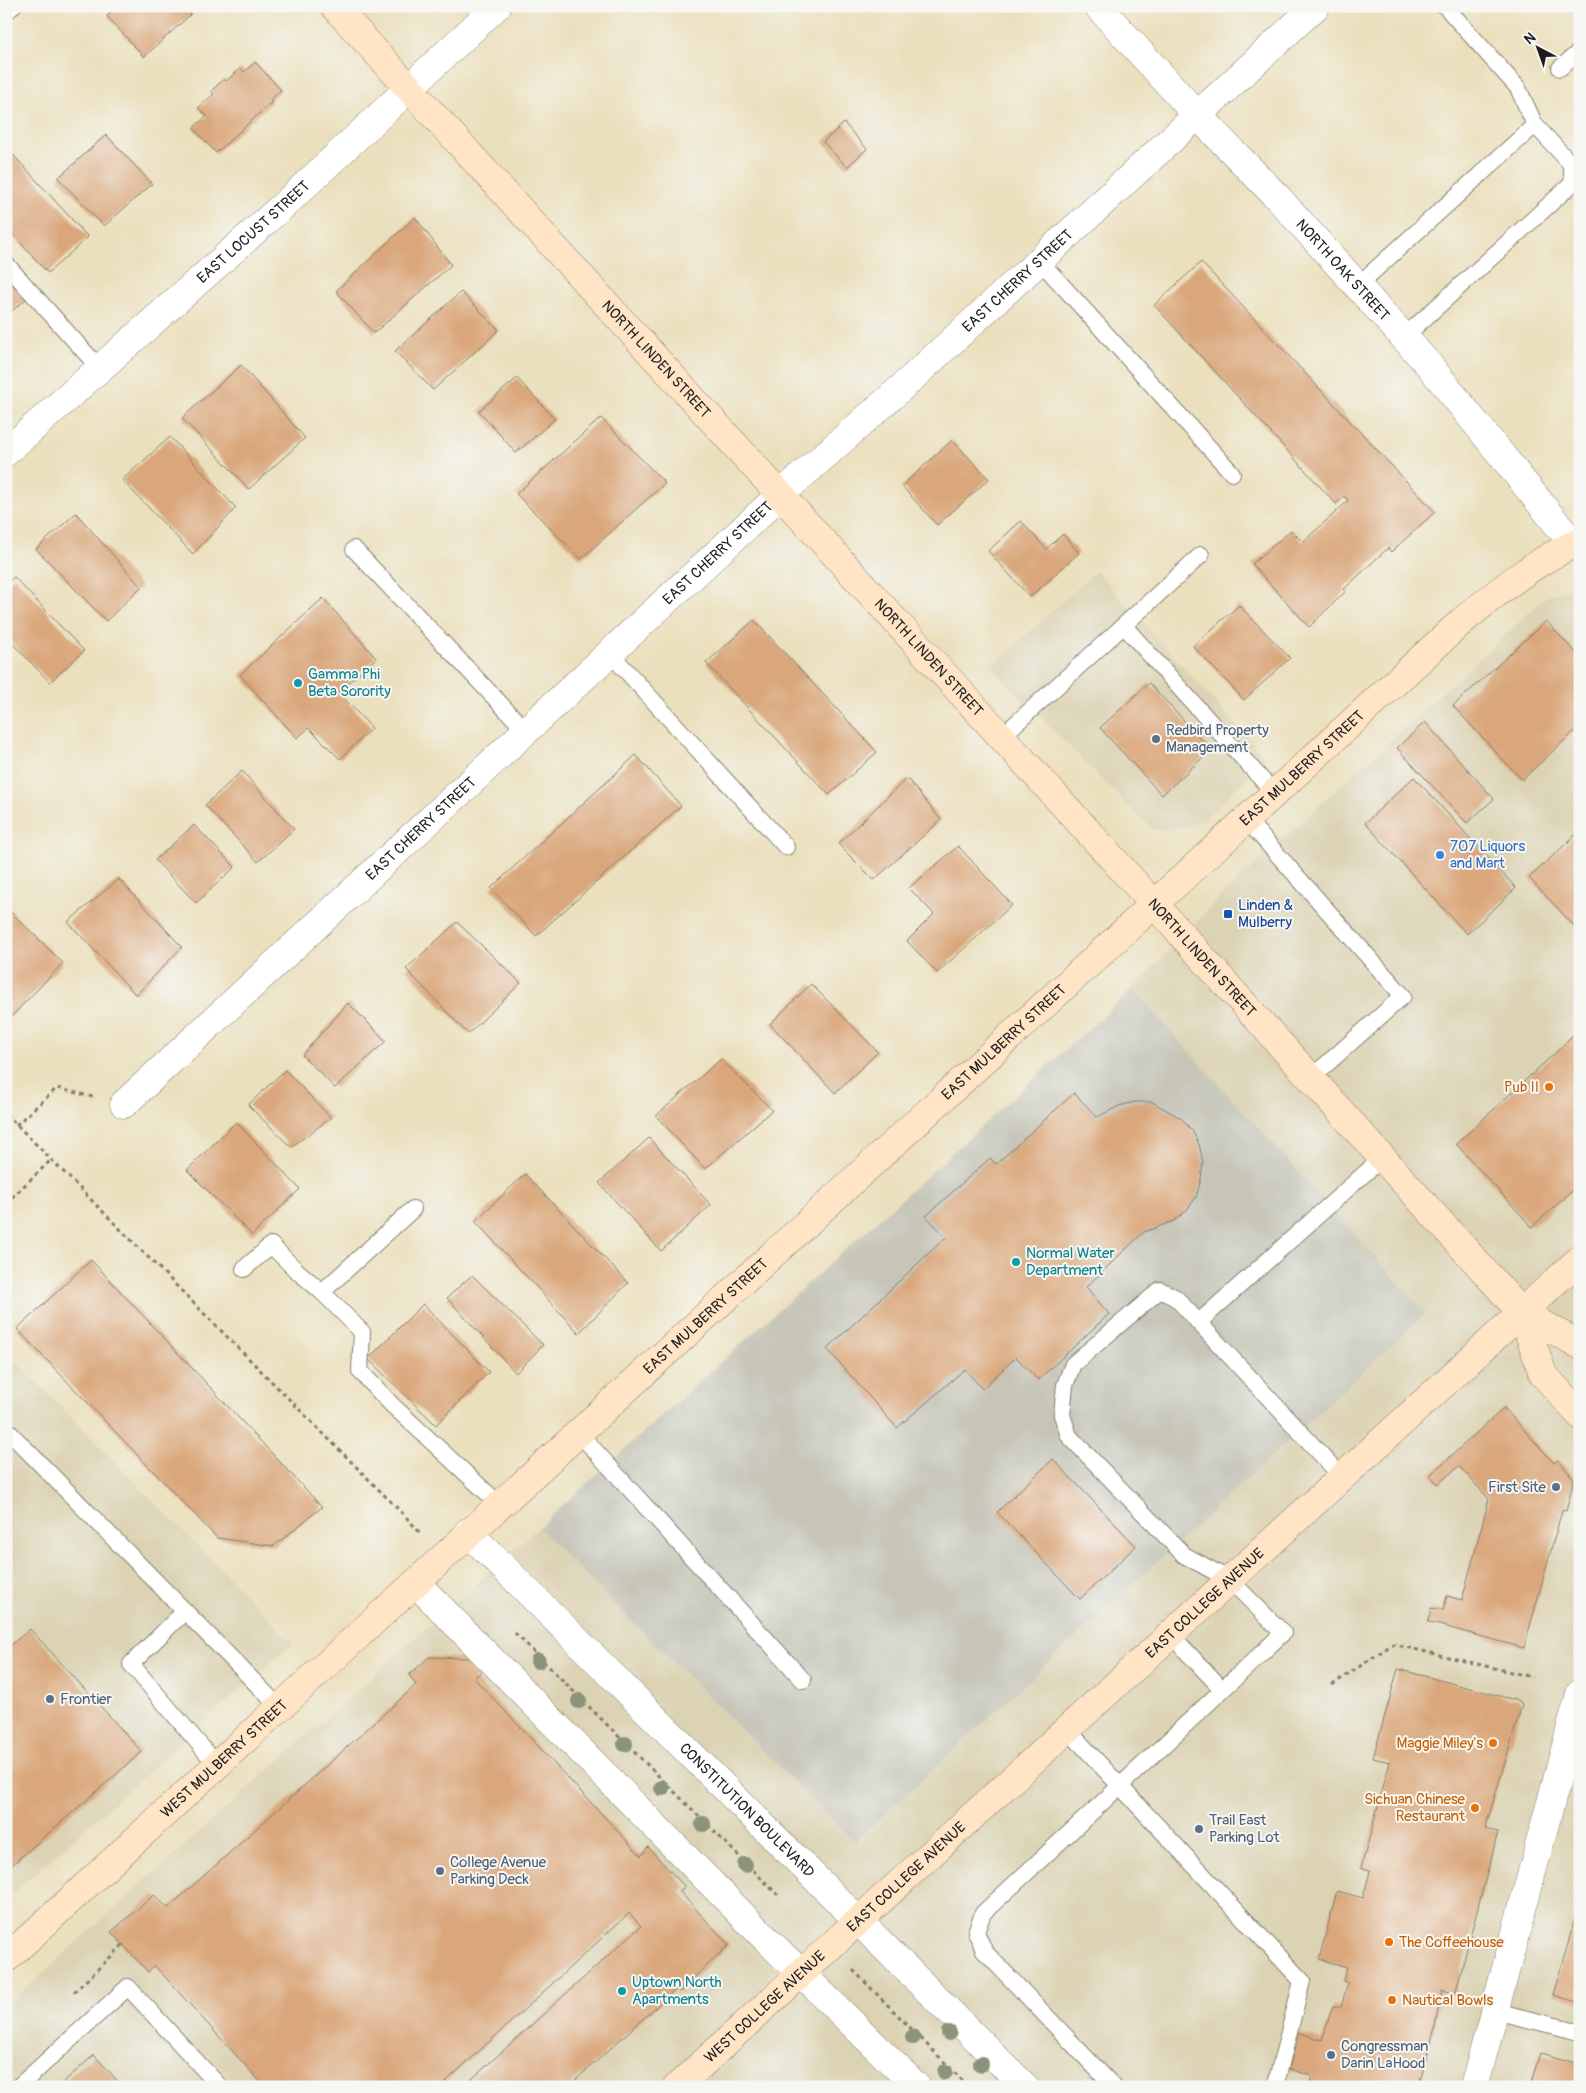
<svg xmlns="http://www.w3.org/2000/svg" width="1586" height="2093" font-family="Pangolin,sans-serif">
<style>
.built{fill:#dcd3b4}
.industrial{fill:#c6c5b8}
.building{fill:#daa77c}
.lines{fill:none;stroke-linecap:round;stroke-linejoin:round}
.lane-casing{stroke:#847e6c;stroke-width:18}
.street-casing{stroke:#847e6c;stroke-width:29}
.secondary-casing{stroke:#847e6c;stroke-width:29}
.path{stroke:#847e6c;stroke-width:3;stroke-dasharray:4 4;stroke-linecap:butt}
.lane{stroke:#fff;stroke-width:16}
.street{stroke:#fff;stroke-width:28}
.secondary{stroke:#ffe4c6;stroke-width:28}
.tree{fill:#8b947a}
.culture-dot{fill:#0f9aa8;stroke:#f6f6f2;stroke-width:2}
.service-dot{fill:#5c6f8a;stroke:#f6f6f2;stroke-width:2}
.shop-dot{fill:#3f7fe0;stroke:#f6f6f2;stroke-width:2}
.transit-dot{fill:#1a4fb4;stroke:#f6f6f2;stroke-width:2}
.food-dot{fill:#e8710a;stroke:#f6f6f2;stroke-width:2}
.labels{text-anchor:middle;stroke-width:4;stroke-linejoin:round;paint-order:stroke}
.street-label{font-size:15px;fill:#1c1c1c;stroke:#f6f6f2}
.culture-label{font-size:15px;fill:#0d838f;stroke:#f6f6f2;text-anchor:start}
.service-label{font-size:15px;fill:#4e5e75;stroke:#f6f6f2;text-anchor:start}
.shop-label{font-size:15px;fill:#366cbe;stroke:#f6f6f2;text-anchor:start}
.transit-label{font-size:15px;fill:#164399;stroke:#f6f6f2;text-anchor:start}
.food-label{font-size:15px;fill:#c56008;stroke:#f6f6f2;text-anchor:end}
</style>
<rect width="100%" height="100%" fill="#f6f6f2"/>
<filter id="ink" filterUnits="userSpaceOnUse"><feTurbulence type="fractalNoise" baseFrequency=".02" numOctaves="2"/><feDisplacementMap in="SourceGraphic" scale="10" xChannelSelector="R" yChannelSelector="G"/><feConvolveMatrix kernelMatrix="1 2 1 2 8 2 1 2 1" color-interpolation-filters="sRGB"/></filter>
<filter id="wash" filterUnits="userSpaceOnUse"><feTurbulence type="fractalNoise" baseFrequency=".0096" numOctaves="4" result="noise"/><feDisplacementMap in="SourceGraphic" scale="20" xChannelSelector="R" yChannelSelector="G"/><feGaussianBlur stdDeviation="1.12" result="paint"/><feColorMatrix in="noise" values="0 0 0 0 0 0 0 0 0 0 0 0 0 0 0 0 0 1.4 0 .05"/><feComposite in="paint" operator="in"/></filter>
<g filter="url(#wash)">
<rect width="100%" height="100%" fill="#ebe0bd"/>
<g class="built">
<path d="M 1096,571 L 1267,759 L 1203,820 L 1173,830 L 1155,830 L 1140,818 L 991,667 Z"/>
<path d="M 1580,584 L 1580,2087 L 6,2087 L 6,2006 L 538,1528 L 856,1842 L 1426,1313 L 1133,989 L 1223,894 L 1547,596 Z"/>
<path d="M 6,1351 L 293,1643 L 6,1899 Z"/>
</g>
<path class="industrial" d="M 1133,989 L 1426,1313 L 855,1842 L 538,1528 Z"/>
<g id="blocks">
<g class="building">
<path d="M 117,6 L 194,6 L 189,11 L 191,14 L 144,57 L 107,16 Z"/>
<path d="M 862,6 L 874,6 L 867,12 Z"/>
<path d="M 255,62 L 281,90 L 270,100 L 272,102 L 216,153 L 193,128 L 207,116 L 198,108 L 214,94 L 211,91 L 224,79 L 226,81 L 241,68 L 244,72 Z"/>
<path d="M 844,123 L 867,149 L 847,167 L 823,142 Z"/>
<path d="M 106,135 L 152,184 L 104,226 L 58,178 Z"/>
<path d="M 6,147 L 88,237 L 48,273 L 6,227 Z"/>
<path d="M 415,217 L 451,265 L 374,333 L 336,291 Z"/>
<path d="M 1201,262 L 1435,512 L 1391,552 L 1388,548 L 1344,589 L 1346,591 L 1309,627 L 1252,564 L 1291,530 L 1303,542 L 1348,501 L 1344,496 L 1336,504 L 1154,305 Z"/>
<path d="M 6,278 L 26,299 L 6,316 Z"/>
<path d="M 461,292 L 499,330 L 433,390 L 395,351 Z"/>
<path d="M 241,365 L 305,438 L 249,489 L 182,418 Z"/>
<path d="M 517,378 L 555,419 L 516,453 L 479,411 Z"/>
<path d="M 601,418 L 665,483 L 581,559 L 516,494 Z"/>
<path d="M 170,437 L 236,508 L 193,554 L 122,480 Z"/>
<path d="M 952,440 L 989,479 L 937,525 L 902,486 Z"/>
<path d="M 76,513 L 141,587 L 106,621 L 36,549 Z"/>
<path d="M 1021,521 L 1046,549 L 1063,534 L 1079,553 L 1030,597 L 988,551 Z"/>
<path d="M 14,577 L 84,651 L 50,682 L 6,637 L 6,584 Z"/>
<path d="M 323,598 L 376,658 L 338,692 L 372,728 L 340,759 L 309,728 L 297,738 L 240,675 Z"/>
<path d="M 1239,605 L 1290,658 L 1244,700 L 1193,646 Z"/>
<path d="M 754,620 L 877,752 L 829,795 L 706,663 Z"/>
<path d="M 1546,621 L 1580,657 L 1580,726 L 1522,780 L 1453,706 Z"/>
<path d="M 1149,683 L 1211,750 L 1162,795 L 1100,728 Z"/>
<path d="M 1425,722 L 1494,799 L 1467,823 L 1397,748 Z"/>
<path d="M 636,755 L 681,806 L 536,936 L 491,888 Z"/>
<path d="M 242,771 L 294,829 L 258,862 L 205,805 Z"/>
<path d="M 1414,777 L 1516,888 L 1467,934 L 1365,823 Z"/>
<path d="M 907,778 L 941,820 L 874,880 L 838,844 Z"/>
<path d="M 194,825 L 235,867 L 196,903 L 155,860 Z"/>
<path d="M 1580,831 L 1580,932 L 1529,878 Z"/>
<path d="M 958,846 L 1012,905 L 937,973 L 907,941 L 934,914 L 909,888 Z"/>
<path d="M 119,879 L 182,947 L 136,995 L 68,922 Z"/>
<path d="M 6,907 L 63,963 L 6,1022 Z"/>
<path d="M 457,922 L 521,983 L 468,1034 L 406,969 Z"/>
<path d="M 811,984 L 878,1052 L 835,1093 L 770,1024 Z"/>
<path d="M 348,1003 L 386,1041 L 335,1088 L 302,1055 Z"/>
<path d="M 1580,1030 L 1580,1184 L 1532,1227 L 1456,1144 Z"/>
<path d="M 721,1059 L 772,1110 L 705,1169 L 656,1116 Z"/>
<path d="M 285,1070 L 331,1118 L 291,1147 L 248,1105 Z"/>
<path d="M 1074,1093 L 1097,1117 L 1119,1106 L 1135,1102 L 1152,1102 L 1181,1118 L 1193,1132 L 1199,1144 L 1203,1163 L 1201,1179 L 1196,1197 L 1187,1210 L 1174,1221 L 1144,1232 L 1086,1287 L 1109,1314 L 1038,1380 L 1016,1357 L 982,1389 L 965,1369 L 897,1428 L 827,1349 L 946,1237 L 926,1216 L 990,1158 L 996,1164 Z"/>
<path d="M 236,1122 L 300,1189 L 252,1235 L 187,1170 Z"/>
<path d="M 649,1138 L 711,1205 L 661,1251 L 599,1183 Z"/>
<path d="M 525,1174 L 628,1283 L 579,1333 L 475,1221 Z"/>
<path d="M 91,1260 L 322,1507 L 274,1546 L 217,1538 L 17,1329 Z"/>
<path d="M 472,1275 L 543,1345 L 516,1373 L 447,1298 Z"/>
<path d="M 423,1304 L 489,1372 L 436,1425 L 368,1359 Z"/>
<path d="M 1504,1408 L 1554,1463 L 1558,1460 L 1574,1479 L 1566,1511 L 1562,1510 L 1524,1648 L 1428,1622 L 1431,1608 L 1443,1610 L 1447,1596 L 1462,1600 L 1489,1499 L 1459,1466 L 1438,1484 L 1430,1475 Z"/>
<path d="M 1053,1459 L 1136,1546 L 1080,1599 L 997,1512 Z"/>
<path d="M 30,1629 L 142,1752 L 6,1870 L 6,1639 L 11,1645 Z"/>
<path d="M 429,1657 L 471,1658 L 483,1670 L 474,1678 L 641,1856 L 648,1847 L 685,1887 L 679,1891 L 729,1945 L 679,1992 L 676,1989 L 568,2087 L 463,2087 L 641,1926 L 629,1913 L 440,2087 L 265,2087 L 154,1965 L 148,1972 L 111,1932 L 154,1895 L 168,1908 L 416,1685 L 409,1675 Z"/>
<path d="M 1398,1669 L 1511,1699 L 1520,1701 L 1522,1705 L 1485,1829 L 1498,1832 L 1455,1994 L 1442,1990 L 1434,2031 L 1418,2087 L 1309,2087 L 1312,2076 L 1289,2069 L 1299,2033 L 1322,2040 L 1333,2006 L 1341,2007 L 1348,1983 L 1343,1981 L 1347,1967 L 1319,1959 L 1337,1891 L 1363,1898 L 1370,1871 L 1361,1868 L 1390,1762 L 1373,1758 Z"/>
<path d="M 1580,1901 L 1580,2003 L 1553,1995 Z"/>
<path d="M 1540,2053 L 1580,2064 L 1580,2087 L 1530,2087 Z"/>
<path d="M 94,2055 L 123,2087 L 58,2087 Z"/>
</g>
</g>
</g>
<g filter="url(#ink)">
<use href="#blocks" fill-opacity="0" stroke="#847e6c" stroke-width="1"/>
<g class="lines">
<defs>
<g id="lane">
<path d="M 1445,6 L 1518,88 L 1535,125"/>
<path d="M 6,12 L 13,6"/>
<path d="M 1560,68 L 1580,51"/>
<path d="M 1040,261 L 1232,473"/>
<path d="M 6,264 L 100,369"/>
<path d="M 1357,286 L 1535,125 L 1571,164 L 1573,183 L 1404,337"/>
<path d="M 354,549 L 526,731"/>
<path d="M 1124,626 L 1274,793"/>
<path d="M 610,653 L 786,847"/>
<path d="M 1001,737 L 1201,555"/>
<path d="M 1246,819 L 1403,996 L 1311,1078"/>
<path d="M 413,1209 L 322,1292 L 362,1332 L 360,1371 L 392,1405 L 499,1504"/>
<path d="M 244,1269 L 271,1245 L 295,1269 L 322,1292"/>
<path d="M 1199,1322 L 1382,1158"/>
<path d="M 6,1429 L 280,1708"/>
<path d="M 578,1432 L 803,1680"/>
<path d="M 185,1611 L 131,1664 L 217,1765"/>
<path d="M 1170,1634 L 1222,1689"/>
<path d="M 1067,1729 L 1120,1786 L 983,1913 L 976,1932 L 985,1952 L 1114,2087"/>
<path d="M 1495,2011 L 1580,2032"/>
<path d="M 18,2087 L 128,1987 L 220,2087"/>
<path d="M 1275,2087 L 1302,1981 L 1120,1786 L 1283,1633 L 1230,1580 L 1184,1555 L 1069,1436 L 1062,1415 L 1065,1385 L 1073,1364 L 1160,1290 L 1176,1298 L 1342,1477"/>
</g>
<g id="street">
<path id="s1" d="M 1098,6 L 1197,115 L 1277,197 L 1429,365 L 1574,545"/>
<path id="s2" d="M 6,452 L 285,204 L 497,6"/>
<path id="s3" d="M 124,1104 L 780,495 L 900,389 L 1316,6"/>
<path id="s4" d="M 468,1532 L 1025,2087"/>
<path d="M 416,1583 L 757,1930 L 917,2087"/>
<path d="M 1474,2087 L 1580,1694"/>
</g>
<g id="secondary">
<path id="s5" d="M 334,6 L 1154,904 L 1522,1313 L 1580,1345"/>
<path d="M 1522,1313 L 1543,1374 L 1580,1415"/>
<path id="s6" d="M 6,1959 L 1461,622 C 1498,592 1535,560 1580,542"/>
<path id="s7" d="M 677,2087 L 1580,1259"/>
</g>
</defs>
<use href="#lane" class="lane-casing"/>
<use href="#street" class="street-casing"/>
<use href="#secondary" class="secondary-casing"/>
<g class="path">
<path d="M 6,1114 L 407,1518 L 421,1534"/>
<path d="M 16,1125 L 57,1088 L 93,1097"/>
<path d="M 6,1203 L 51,1160"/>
<path d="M 515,1633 L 778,1895"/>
<path d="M 1332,1685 L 1393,1644 L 1532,1677"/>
<path d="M 853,1970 L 969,2087"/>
<path d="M 74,1992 L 123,1945"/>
</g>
<use href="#lane" class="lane"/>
<use href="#street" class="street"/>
<use href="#secondary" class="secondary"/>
</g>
<g class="tree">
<circle cx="538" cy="1661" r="8"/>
<circle cx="579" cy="1701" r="8"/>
<circle cx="625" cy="1744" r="8"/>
<circle cx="662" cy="1788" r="8"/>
<circle cx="703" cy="1824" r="8"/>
<circle cx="745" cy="1865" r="8"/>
<circle cx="949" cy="2033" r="8"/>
<circle cx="913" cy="2037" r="8"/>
<circle cx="981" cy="2064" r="8"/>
<circle cx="945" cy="2072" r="8"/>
</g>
</g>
<g class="culture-dot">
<circle cx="298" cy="683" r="5"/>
<circle cx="1016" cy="1262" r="5"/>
<circle cx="622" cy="1991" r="5"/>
</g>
<g class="service-dot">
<circle cx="1156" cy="739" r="5"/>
<circle cx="1556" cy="1487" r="5"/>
<circle cx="50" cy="1699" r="5"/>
<circle cx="1199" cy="1829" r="5"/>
<circle cx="440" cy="1871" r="5"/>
<circle cx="1331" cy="2055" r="5"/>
</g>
<circle class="shop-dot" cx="1440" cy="855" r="5"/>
<rect class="transit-dot" x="1223" y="909" width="10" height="10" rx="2.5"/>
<g class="food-dot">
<circle cx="1549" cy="1087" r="5"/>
<circle cx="1493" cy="1743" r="5"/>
<circle cx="1475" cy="1808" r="5"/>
<circle cx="1389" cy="1942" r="5"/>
<circle cx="1392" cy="2000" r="5"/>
</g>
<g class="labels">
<g class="street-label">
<text dy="5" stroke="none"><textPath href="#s2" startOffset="331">EAST LOCUST STREET</textPath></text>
<text dy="5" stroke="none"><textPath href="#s1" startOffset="360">NORTH OAK STREET</textPath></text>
<text dy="5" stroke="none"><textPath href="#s3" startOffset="1215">EAST CHERRY STREET</textPath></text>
<text dy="5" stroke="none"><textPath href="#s5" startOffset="478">NORTH LINDEN STREET</textPath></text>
<text dy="5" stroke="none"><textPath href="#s3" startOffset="810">EAST CHERRY STREET</textPath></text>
<text dy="5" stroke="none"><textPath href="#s5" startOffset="882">NORTH LINDEN STREET</textPath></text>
<text dy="5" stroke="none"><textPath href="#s6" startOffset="1760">EAST MULBERRY STREET</textPath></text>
<text dy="5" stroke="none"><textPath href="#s3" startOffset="405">EAST CHERRY STREET</textPath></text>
<text dy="5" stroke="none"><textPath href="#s5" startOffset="1288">NORTH LINDEN STREET</textPath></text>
<text dy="5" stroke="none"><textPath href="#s6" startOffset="1355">EAST MULBERRY STREET</textPath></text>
<text dy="5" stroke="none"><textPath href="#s6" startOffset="950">EAST MULBERRY STREET</textPath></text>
<text dy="5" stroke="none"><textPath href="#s7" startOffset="716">EAST COLLEGE AVENUE</textPath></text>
<text dy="5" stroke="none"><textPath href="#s6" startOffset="296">WEST MULBERRY STREET</textPath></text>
<text dy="5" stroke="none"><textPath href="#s4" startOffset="394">CONSTITUTION BOULEVARD</textPath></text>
<text dy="5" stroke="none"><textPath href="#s7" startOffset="311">EAST COLLEGE AVENUE</textPath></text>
<text dy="5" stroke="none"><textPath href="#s7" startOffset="119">WEST COLLEGE AVENUE</textPath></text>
</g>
<g class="culture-label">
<text x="308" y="679">Gamma Phi<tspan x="308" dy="17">Beta Sorority</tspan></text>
<text x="1026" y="1258">Normal Water<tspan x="1026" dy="17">Department</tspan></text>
<text x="632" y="1987">Uptown North<tspan x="632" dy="17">Apartments</tspan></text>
</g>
<g class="service-label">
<text x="1166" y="735">Redbird Property<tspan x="1166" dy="17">Management</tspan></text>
<text x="1546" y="1492" text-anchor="end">First Site</text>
<text x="60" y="1704">Frontier</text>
<text x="1209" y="1825">Trail East<tspan x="1209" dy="17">Parking Lot</tspan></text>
<text x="450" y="1867">College Avenue<tspan x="450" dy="17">Parking Deck</tspan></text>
<text x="1341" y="2051">Congressman<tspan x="1341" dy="17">Darin LaHood</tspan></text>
</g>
<g class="shop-label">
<text x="1450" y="851">707 Liquors<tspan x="1450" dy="17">and Mart</tspan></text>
</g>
<g class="transit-label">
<text x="1238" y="910">Linden &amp;<tspan x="1238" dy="17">Mulberry</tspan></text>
</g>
<g class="food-label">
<text x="1539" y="1092">Pub II</text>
<text x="1483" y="1748">Maggie Miley's</text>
<text x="1465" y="1804">Sichuan Chinese<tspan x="1465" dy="17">Restaurant</tspan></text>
<text x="1399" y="1947" text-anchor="start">The Coffeehouse</text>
<text x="1402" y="2005" text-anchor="start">Nautical Bowls</text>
</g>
</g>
<rect width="1586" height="2093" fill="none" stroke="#f6f6f2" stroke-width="25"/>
<g transform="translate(1538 48) rotate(319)" stroke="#f6f6f2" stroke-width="4" paint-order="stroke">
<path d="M0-4L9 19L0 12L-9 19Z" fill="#1c1c1c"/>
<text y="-8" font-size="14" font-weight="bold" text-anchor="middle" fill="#1c1c1c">N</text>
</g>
</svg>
